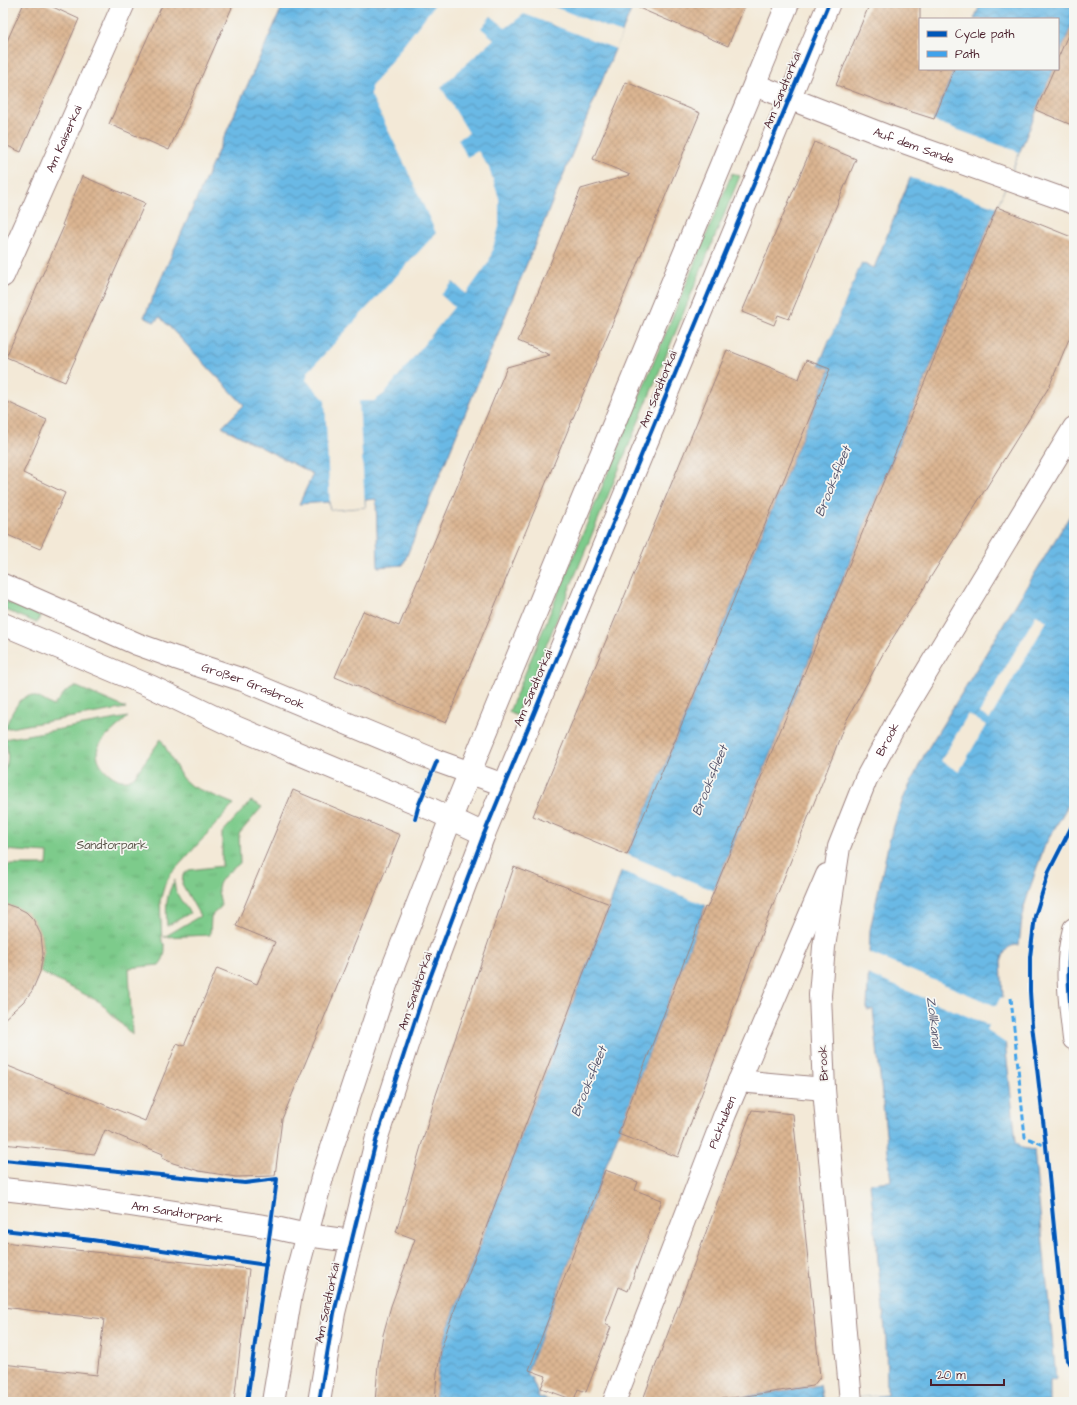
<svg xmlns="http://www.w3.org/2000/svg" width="1077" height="1405" font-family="'Architects Daughter',sans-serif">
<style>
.grass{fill:#7dcb8b;stroke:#64755b}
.park{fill:url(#park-tufts);stroke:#64755b}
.water{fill:url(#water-waves);stroke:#5a6c88}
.pier{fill:#f3e9d7}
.building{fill:url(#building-cross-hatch)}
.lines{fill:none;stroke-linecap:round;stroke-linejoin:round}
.street-casing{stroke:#9e8481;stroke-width:24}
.secondary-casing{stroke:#9e8481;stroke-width:24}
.street{stroke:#fff;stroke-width:22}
.secondary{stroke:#fff;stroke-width:22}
.quiet{stroke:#40a2eb;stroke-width:3;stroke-dasharray:6 3;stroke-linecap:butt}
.cycleway-casing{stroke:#f6f6f2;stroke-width:6}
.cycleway{stroke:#0057b8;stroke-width:4}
.labels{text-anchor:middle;stroke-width:3.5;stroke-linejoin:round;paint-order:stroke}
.street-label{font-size:12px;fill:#4a1f2b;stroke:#f6f6f2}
.park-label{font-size:12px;fill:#595348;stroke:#f6f6f2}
.water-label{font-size:13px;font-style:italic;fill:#56556c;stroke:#f6f6f2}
</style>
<defs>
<pattern id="park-tufts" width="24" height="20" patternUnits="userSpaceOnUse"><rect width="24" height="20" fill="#7dcb8b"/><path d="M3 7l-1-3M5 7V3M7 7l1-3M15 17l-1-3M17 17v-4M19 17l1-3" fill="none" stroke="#6eae78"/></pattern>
<pattern id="water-waves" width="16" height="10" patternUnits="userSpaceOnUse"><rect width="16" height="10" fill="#6bb9e5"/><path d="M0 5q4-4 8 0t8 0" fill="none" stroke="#5a96ba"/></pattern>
<pattern id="building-cross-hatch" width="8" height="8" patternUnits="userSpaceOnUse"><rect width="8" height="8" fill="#dbb592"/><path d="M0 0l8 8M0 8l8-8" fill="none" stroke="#bd9b7e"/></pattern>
</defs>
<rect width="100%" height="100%" fill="#f6f6f2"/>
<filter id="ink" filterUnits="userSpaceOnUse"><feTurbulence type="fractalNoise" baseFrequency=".025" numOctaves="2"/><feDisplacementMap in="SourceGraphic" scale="8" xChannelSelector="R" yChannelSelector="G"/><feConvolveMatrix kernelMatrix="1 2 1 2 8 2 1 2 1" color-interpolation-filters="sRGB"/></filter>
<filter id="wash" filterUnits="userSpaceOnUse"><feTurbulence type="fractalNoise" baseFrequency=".012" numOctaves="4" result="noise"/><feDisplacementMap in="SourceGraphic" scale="16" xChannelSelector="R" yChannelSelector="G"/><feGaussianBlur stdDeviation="0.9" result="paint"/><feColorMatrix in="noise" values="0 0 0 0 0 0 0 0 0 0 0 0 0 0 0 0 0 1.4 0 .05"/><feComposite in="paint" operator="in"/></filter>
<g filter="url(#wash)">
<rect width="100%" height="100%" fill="#f3e9d7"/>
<g class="grass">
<path d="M 732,173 L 740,176 L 517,716 L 509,712 Z"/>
<path d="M 3,600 L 41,616 L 37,623 L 3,609 Z"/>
</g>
<g class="park">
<path d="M 73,687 L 77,687 L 126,708 L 4,729 C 11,717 19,690 36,697 C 42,699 48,703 53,706 L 66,691 Z"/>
<path d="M 128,717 C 120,725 102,738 98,748 C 93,761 110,778 122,780 C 127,781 130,779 134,777 L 161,739 L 182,778 L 191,786 L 234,804 L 171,874 L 165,884 L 160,901 L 162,942 L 165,945 C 165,953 165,958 159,965 L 129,968 L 132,1035 L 100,1002 L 40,972 C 48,941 38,908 3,905 L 3,865 L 47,865 L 48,853 L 3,850 L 3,771 C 10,763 8,749 4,739 Z"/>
<path d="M 251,801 L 262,807 L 239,834 L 240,863 C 233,869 217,879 218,891 C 219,896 221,901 221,907 L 213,914 L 211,917 L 210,935 L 164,937 L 200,916 L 182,884 L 183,875 L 189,870 L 222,866 L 222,833 Z"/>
<path d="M 175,880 C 172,891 184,904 190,913 L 167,926 C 166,910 165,895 175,880 Z"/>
</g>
<g class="water">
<path d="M 284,3 L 634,3 L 403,565 L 378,567 L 376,499 L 365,500 L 365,507 L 330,510 L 329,502 L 299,504 L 313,474 L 222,427 L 244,405 L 160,317 L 154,322 L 144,317 Z"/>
<path d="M 981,3 L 1074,3 L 1074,20 L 1058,58 L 1058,19 L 974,19 Z"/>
<path d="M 954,69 L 1054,69 L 715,887 L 705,907 L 526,1375 L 531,1377 L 539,1397 L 553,1402 L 435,1402 C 437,1375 440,1352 448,1327 L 610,904 L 627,855 L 830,370 L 819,365 L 861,263 L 874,268 Z"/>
<path d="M 1074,509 L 1074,795 L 1045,845 L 1037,867 L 1023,910 L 1019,945 C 1006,945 1005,951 1001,962 L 1006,1051 L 1016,1141 L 1022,1148 L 1034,1150 L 1055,1368 L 1056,1379 L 1050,1381 L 1050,1402 L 690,1402 L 740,1397 L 820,1385 L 823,1401 L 887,1395 L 886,1339 L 870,1183 L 891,1181 L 873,1009 L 867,1010 L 870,930 L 889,841 L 903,799 L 924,755 Z"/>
</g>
<g class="pier">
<path d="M 436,3 L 544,3 L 622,33 L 616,49 L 524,14 L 506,28 L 491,16 L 481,28 L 494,39 L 441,87 L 469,133 L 458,139 L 467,157 L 478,151 L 489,168 L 499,198 L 499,227 L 489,262 L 466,294 L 453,282 L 441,295 L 454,307 L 384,394 L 374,401 L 359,401 L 365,507 L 330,510 L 325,400 L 306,380 L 308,372 L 436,233 L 406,167 L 371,95 L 371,87 Z"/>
<path d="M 931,120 L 1019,152 L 997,207 L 909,177 Z"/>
<path d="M 859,262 L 861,263 L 830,339 L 828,339 Z"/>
<path d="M 1036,615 L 1047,621 L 990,719 L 979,713 Z"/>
<path d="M 968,714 L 986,725 L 959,772 L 941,761 Z"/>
<path d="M 626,854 L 715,891 L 708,906 L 619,870 Z"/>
<path d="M 867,952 L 996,1006 L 1000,998 L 1005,997 L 1008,1045 L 986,1030 L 988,1025 L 867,974 Z"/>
<path d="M 877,1396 L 877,1402 L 823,1402 L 823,1401 Z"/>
</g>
<g id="blocks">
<g class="building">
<path d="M 24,3 L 44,3 L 79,19 L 21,152 L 3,144 L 3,50 Z"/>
<path d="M 163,3 L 234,3 L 169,150 L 109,124 Z"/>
<path d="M 627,3 L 746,3 L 728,46 Z"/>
<path d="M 870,3 L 920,3 L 920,69 L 954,69 L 934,119 L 884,103 L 836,85 Z"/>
<path d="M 1074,21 L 1074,126 L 1036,110 L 1054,69 L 1058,69 L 1058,58 Z"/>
<path d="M 626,82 L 700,113 L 446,723 L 335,677 L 363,611 L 399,626 L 507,367 L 550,355 L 518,341 L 581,189 L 630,175 L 593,159 Z"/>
<path d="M 814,142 L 856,159 L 789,319 L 778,315 L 774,325 L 742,312 Z"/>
<path d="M 82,176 L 145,203 L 65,382 L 6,357 L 64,226 L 62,225 Z"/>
<path d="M 997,207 L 1074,238 L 1074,327 L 1049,387 L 884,652 L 845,723 L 834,753 L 763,930 L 678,1157 L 618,1134 L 705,907 L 707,908 Z"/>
<path d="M 727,350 L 799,379 L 806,360 L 830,369 L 627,855 L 533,816 Z"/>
<path d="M 3,400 L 47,420 L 23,473 L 65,493 L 40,549 L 3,533 Z"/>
<path d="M 293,790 L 400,835 L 282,1119 L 275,1176 L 236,1177 L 199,1171 L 173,1163 L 162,1158 L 163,1154 L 105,1130 L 95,1154 L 3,1144 L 3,1064 L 145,1121 L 177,1043 L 184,1046 L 217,968 L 257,984 L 275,942 L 236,926 Z"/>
<path d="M 514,867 L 610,904 L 448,1327 L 441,1350 L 437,1373 L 435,1402 L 375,1402 L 378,1365 L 383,1335 L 391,1306 L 415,1239 L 396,1232 L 436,1095 Z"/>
<path d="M 3,903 L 20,909 L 26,912 L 33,919 L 41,935 L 43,954 L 40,972 L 32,991 L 23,1002 L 3,1020 Z"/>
<path d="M 752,1110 L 793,1114 L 820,1377 L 813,1386 L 739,1397 L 690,1402 L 642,1402 Z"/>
<path d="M 605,1170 L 638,1182 L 635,1190 L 662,1200 L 628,1291 L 619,1287 L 605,1324 L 611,1327 L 586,1392 L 578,1389 L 574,1400 L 541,1388 L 546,1376 L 529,1370 Z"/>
<path d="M 3,1242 L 249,1269 L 234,1402 L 3,1402 L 3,1364 L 97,1375 L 104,1319 L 3,1307 Z"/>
</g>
</g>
</g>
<g filter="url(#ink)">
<use href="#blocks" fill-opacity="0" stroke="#9e8481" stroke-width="1"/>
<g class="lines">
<defs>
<g id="street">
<path id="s1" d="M 755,85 L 884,135 L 1074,203"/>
<path id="s2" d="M 3,276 L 124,3"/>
<path id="s3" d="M 3,585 L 137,644 L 176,658 L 243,680 L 437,761 L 504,785"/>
<path d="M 3,624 L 152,687 L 233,726 L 431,809 L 484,834"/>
<path d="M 739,1081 L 824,1089"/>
<path id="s4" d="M 3,1189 L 98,1200 L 271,1227 L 307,1235 L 351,1241"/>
<path id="s5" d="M 614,1402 L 725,1114 L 827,875"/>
<path id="s6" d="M 851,1402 L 824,1089 L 820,995 L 824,947 L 839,847 L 866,779 L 900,716 L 1074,428"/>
</g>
<g id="secondary">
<path d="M 1074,929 C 1064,966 1070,1002 1074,1039"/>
<path d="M 273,1402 L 291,1294 L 322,1178 L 386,985 L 451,818 L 497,706 L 788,3"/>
<path d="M 319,1402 L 334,1313 L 377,1137 L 422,999 L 484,834 L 829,3"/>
</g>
</defs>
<use href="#street" class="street-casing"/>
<use href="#secondary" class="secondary-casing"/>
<use href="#street" class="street"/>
<use href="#secondary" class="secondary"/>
<path class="quiet" d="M 1011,998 L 1025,1137 L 1046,1146"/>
<defs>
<g id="cycleway">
<path d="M 415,819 L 419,804 L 437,761"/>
<path d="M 1074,822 L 1049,871 L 1035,916 L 1030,957 L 1030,991 L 1032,1025 L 1046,1146 L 1067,1360 L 1074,1367"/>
<path d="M 1074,929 C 1064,966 1070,1002 1074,1039"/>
<path d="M 3,1160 L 245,1183 L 277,1179 L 247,1402"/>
<path d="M 3,1230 L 92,1240 L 266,1265"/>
<path d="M 319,1402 L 334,1313 L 377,1137 L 422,999 L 484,834 L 829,3"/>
</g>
</defs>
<use href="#cycleway" class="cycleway-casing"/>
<use href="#cycleway" class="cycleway"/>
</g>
</g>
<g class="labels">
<g class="street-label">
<text transform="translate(782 90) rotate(-68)" y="4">Am Sandtorkai</text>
<text dy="4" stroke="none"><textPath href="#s2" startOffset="150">Am Kaiserkai</textPath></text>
<text dy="4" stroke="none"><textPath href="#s1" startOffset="170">Auf dem Sande</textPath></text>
<text transform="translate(658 389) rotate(-68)" y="4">Am Sandtorkai</text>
<text dy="4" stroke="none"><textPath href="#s3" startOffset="270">Großer Grasbrook</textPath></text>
<text transform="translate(533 688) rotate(-67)" y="4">Am Sandtorkai</text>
<text dy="4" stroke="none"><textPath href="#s6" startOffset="676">Brook</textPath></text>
<text transform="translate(415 991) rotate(-71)" y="4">Am Sandtorkai</text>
<text transform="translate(823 1063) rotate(-92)" y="4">Brook</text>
<text dy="4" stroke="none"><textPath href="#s5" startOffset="300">Pickhuben</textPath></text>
<text dy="4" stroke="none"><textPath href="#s4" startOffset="176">Am Sandtorpark</textPath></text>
<text transform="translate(327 1303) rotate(-78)" y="4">Am Sandtorkai</text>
</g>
<g class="park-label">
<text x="112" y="849">Sandtorpark</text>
</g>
<g class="water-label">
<text transform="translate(832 481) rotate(-68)" y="5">Brooksfleet</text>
<text transform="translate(709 780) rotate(-68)" y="5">Brooksfleet</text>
<text transform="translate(935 1022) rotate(83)" y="5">Zollkanal</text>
<text transform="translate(588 1081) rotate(-68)" y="5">Brooksfleet</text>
</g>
</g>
<rect width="1077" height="1405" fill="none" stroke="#f6f6f2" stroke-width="16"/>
<rect x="919" y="18" width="140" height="52" fill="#f6f6f2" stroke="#b1a0a2"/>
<rect x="927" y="31" width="20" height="6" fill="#0057b8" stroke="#b1a0a2"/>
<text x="955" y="38" font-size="12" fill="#4a1f2b">Cycle path</text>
<rect x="927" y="51" width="20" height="6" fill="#40a2eb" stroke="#b1a0a2"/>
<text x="955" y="58" font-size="12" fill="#4a1f2b">Path</text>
<path d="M931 1379v6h73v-6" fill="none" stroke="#4a1f2b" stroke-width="2"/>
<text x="937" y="1379" font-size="12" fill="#4a1f2b" stroke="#f6f6f2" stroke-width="3" paint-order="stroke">20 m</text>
</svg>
